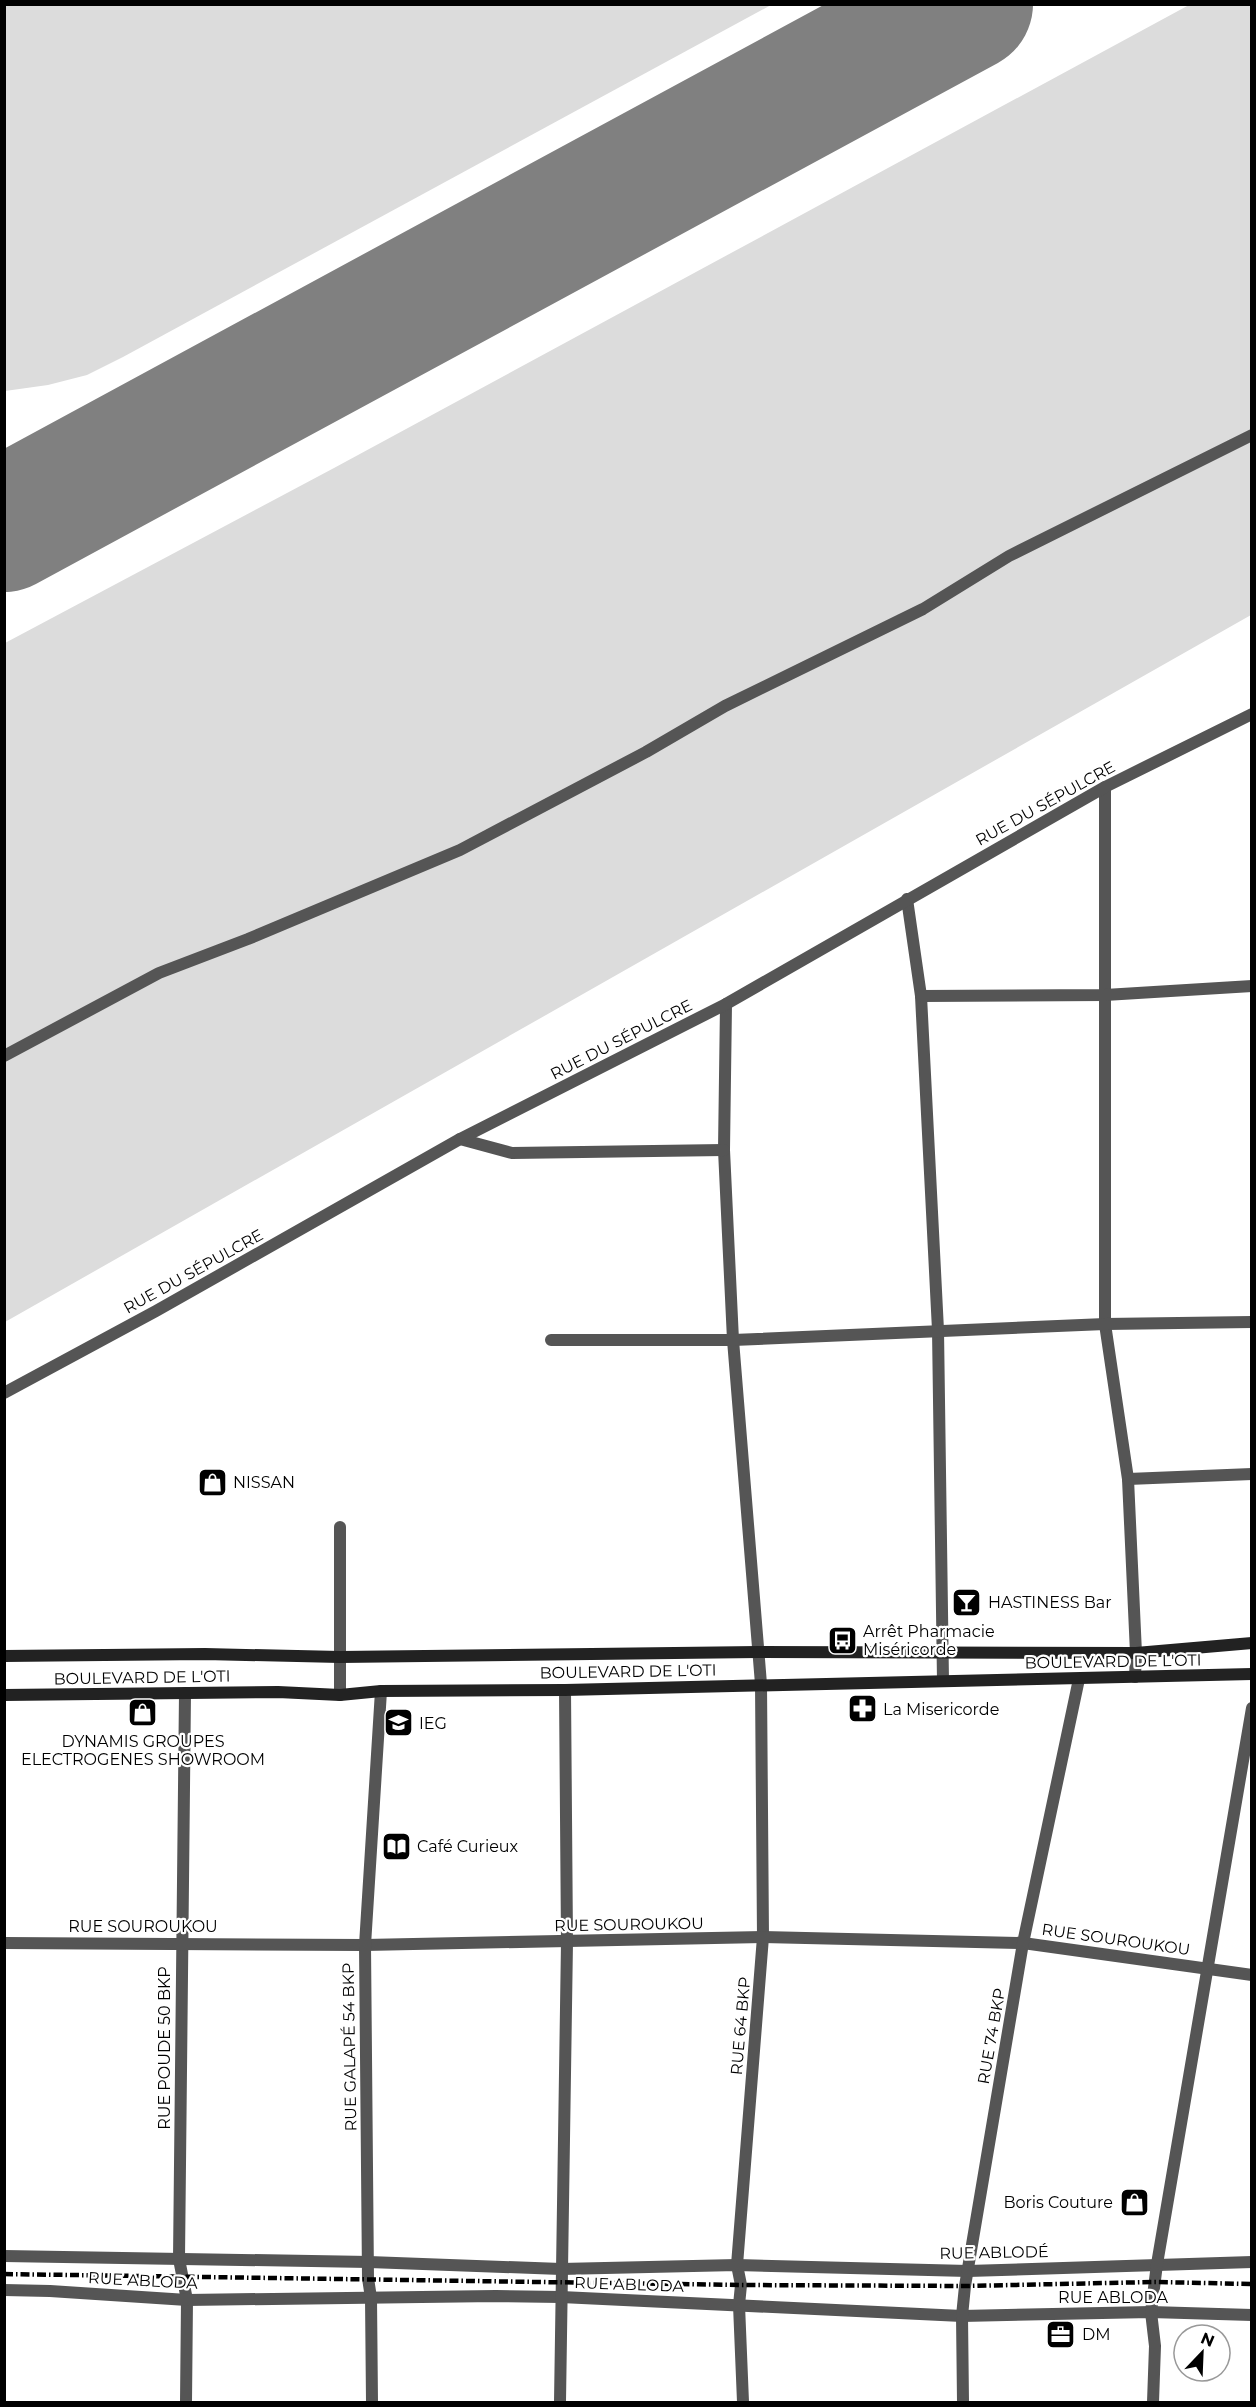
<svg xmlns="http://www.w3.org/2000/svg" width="1256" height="2407" font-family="Montserrat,sans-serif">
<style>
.green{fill:#dcdcdc}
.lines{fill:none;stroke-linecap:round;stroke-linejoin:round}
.taxiway{stroke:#808080;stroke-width:54}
.runway{stroke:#808080;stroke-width:134}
.service{stroke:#555;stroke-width:12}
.minor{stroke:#555;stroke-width:12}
.secondary{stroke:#222;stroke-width:12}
.rail{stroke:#000;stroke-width:4.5;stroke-dasharray:9 3 1.5 3;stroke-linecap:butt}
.labels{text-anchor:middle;stroke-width:4.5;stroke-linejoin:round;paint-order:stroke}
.street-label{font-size:16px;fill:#000;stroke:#fff}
.poi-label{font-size:16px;fill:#000;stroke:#fff;text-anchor:start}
</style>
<rect width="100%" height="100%" fill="#fff"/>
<g class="green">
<path d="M 4,5 L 5,4 L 771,5 L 123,357 L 87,375 L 48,385 L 5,391 Z"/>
<path d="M 1189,5 L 1251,5 L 1251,615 L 5,1322 L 5,643 L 334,468 Z"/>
</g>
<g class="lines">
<path class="taxiway" d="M 4,520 L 59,495"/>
<path class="runway" d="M 4,525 L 966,4"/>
<g class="service">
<path d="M 4,1056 L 159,973 L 248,939 L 460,850 L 646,752 L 725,706 L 923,609 L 1009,556 L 1252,435"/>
<path d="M 340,1527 L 340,1695"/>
</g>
<g class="minor">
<path d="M 1105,787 L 1105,1324 L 1128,1479 L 1136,1653 L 1135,1677"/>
<path d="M 907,899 L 921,996 L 938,1330 L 943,1681"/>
<path d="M 921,996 L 1105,995 L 1252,986"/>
<path d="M 726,1004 L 724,1150 L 733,1340 L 761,1684 L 763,1937 L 737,2265 L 741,2285 L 739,2305 L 743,2402"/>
<path d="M 460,1139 L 512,1153 L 724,1150"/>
<path d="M 551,1340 L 733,1340 L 1105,1324 L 1252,1322"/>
<path d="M 4,1393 L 156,1311 L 460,1139 L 726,1004 L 1105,787 L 1252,714"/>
<path d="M 1128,1479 L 1252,1474"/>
<path d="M 185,1693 L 179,2259 L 187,2300 L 186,2402"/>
<path d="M 4,1943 L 365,1945 L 763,1937 L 1023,1943 L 1252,1975"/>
<path d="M 4,2256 L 369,2262 L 561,2269 L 737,2265 L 968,2271 L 1252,2262"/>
<path d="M 4,2290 L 50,2291 L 187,2300 L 496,2296 L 561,2297 L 962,2316 L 1151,2312 L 1252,2315"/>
<path d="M 372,2402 L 371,2298 L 368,2278 L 365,1945 L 381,1691"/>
<path d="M 560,2402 L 567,1942 L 565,1690"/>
<path d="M 963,2402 L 962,2316 L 965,2286 L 1023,1943 L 1079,1679"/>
<path d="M 1153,2402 L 1155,2346 L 1151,2312 L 1157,2264 L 1252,1708"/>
</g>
<g class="secondary">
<path d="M 4,1656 L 205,1654 L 340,1657 L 758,1652 L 1136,1653 L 1252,1643"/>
<path d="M 4,1695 L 278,1692 L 340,1695 L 381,1691 L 565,1690 L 1252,1674"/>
</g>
<path class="rail" d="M 4,2274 L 741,2285 L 965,2286 L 1155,2282 L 1252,2284"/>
</g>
<defs>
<symbol id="shop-square" viewBox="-11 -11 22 22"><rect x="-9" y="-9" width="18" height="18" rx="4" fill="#000" stroke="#fff"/><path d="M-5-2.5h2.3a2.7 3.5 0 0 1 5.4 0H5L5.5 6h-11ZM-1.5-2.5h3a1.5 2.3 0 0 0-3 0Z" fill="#fff"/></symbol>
<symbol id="bar-square" viewBox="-11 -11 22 22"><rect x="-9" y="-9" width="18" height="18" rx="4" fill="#000" stroke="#fff"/><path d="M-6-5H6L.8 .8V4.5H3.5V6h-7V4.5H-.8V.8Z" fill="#fff"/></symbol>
<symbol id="bus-square" viewBox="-11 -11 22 22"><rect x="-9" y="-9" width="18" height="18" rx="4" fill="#000" stroke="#fff"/><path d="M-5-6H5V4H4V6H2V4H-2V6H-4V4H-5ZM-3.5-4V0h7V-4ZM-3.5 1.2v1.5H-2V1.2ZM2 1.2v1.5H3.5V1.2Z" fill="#fff"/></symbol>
<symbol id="pharmacy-square" viewBox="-11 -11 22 22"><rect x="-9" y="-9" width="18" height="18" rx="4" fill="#000" stroke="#fff"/><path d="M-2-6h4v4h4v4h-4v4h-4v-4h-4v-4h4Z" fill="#fff"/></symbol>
<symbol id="school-square" viewBox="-11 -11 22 22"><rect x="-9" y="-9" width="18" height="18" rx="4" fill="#000" stroke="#fff"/><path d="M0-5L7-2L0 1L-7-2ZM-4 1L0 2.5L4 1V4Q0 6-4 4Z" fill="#fff"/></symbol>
<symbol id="library-square" viewBox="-11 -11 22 22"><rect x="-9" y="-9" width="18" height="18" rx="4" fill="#000" stroke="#fff"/><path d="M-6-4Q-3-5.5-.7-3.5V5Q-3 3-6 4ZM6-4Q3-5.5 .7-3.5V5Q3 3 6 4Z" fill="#fff"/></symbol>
<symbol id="office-square" viewBox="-11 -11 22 22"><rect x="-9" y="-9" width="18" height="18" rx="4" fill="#000" stroke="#fff"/><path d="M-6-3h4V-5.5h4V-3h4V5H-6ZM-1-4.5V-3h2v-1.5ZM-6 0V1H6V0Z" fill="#fff"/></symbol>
</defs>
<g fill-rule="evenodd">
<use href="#shop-square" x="196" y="1466" width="33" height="33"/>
<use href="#bar-square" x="950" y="1586" width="33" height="33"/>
<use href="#bus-square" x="826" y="1624" width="33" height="33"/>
<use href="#pharmacy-square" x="846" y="1692" width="33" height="33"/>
<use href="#shop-square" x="126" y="1696" width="33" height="33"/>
<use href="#school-square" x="382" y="1706" width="33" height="33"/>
<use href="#library-square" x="380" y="1830" width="33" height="33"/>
<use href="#shop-square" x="1118" y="2186" width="33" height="33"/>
<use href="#office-square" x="1044" y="2318" width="33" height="33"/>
</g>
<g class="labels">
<g class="street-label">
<text transform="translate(1045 803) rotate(-29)" y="6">RUE DU SÉPULCRE</text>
<text transform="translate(621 1039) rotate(-27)" y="6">RUE DU SÉPULCRE</text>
<text transform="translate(193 1271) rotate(-29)" y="6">RUE DU SÉPULCRE</text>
<text transform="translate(1113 1661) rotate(-1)" y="6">BOULEVARD DE L'OTI</text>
<text transform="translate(628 1671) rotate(-1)" y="6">BOULEVARD DE L'OTI</text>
<text transform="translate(142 1677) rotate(-1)" y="6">BOULEVARD DE L'OTI</text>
<text transform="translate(629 1924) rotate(-1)" y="6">RUE SOUROUKOU</text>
<text x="143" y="1932">RUE SOUROUKOU</text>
<text transform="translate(1116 1939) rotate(8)" y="6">RUE SOUROUKOU</text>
<text transform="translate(740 2026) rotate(-85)" y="6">RUE 64 BKP</text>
<text transform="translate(991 2036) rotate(-80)" y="6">RUE 74 BKP</text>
<text transform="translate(349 2047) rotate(-91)" y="6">RUE GALAPÉ 54 BKP</text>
<text transform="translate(164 2048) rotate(-90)" y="6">RUE POUDE 50 BKP</text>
<text transform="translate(994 2252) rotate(-1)" y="6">RUE ABLODÉ</text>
<text transform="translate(143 2280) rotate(3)" y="6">RUE ABLODA</text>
<text transform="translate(629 2284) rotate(2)" y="6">RUE ABLODA</text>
<text x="1113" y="2303">RUE ABLODA</text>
</g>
<g class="poi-label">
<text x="233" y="1488">NISSAN</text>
<text x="988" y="1608">HASTINESS Bar</text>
<text x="863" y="1637">Arrêt Pharmacie<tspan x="863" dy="18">Miséricorde</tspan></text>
<text x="883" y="1715">La Misericorde</text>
<text x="419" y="1729">IEG</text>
<text x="143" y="1747" text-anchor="middle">DYNAMIS GROUPES<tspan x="143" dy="18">ELECTROGENES SHOWROOM</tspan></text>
<text x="417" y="1852">Café Curieux</text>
<text x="1113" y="2208" text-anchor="end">Boris Couture</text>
<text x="1082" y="2340">DM</text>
</g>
</g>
<rect width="1256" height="2407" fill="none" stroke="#000000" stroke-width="12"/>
<g transform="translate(1202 2353) rotate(23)"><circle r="28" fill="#ffffff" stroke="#999999" stroke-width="1.5"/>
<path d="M0-4.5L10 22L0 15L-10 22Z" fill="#000000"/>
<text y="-9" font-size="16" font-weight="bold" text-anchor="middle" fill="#000000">N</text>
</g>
</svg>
